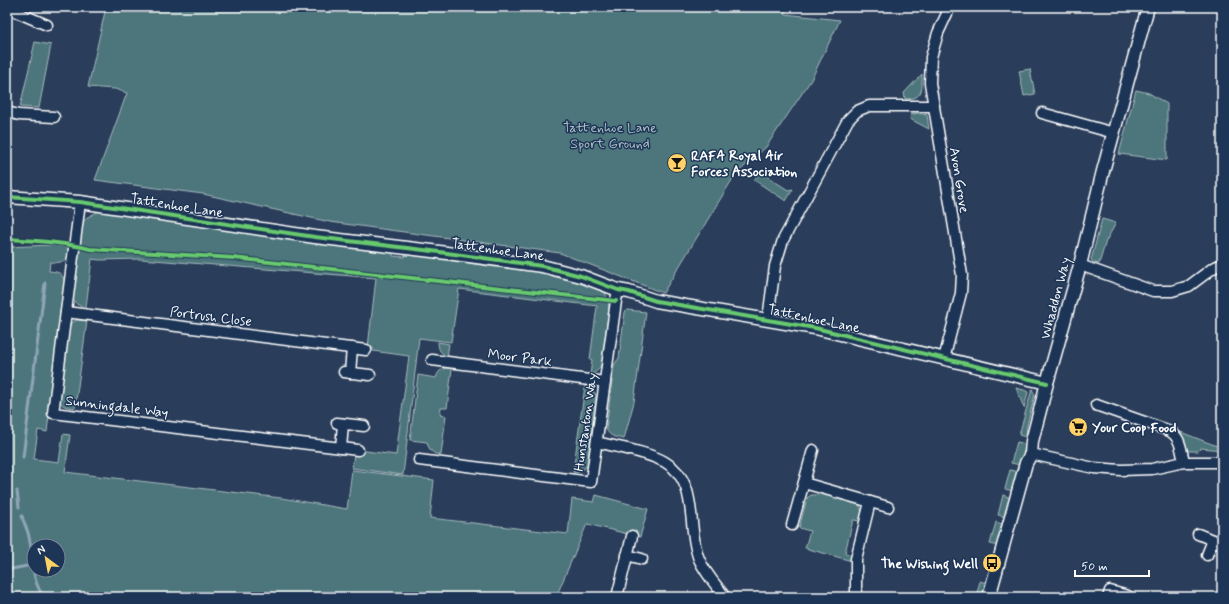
<svg xmlns="http://www.w3.org/2000/svg" width="1229" height="604" font-family="Mynerve,sans-serif">
<style>
.green{fill:#4d767b;stroke:#a6babd;fill-rule:evenodd}
.lines{fill:none;stroke-linecap:round;stroke-linejoin:round}
.stream{stroke:#8ea6b8;stroke-width:3}
.minor-casing{stroke:#fff;stroke-width:13}
.tertiary-casing{stroke:#fff;stroke-width:15}
.minor{stroke:#1d3557;stroke-width:10}
.tertiary{stroke:#1d3557;stroke-width:12}
.cycleway-casing{stroke:#1d3557;stroke-width:6}
.cycleway{stroke:#67ca6e;stroke-width:4}
.labels{text-anchor:middle;stroke-width:3;stroke-linejoin:round;paint-order:stroke}
.park-label{font-size:14px;fill:#afc1c4;stroke:#1d3557}
.poi-label{font-size:14px;font-weight:bold;fill:#fff;stroke:#1d3557;text-anchor:start}
.street-label{font-size:14px;fill:#fff;stroke:#1d3557}
</style>
<rect width="100%" height="100%" fill="#2a3d5a"/>
<filter id="ink" filterUnits="userSpaceOnUse"><feTurbulence type="fractalNoise" baseFrequency=".025" numOctaves="2"/><feDisplacementMap in="SourceGraphic" scale="8" xChannelSelector="R" yChannelSelector="G"/><feConvolveMatrix kernelMatrix="1 2 1 2 8 2 1 2 1" color-interpolation-filters="sRGB"/></filter>
<g filter="url(#ink)">
<g class="green">
<path d="M 106,7 L 367,7 L 372,9 L 396,8 L 483,11 L 490,7 L 785,7 L 785,14 L 840,20 L 811,80 L 766,147 L 735,175 L 663,293 L 560,253 L 330,222 L 203,194 L 95,180 L 127,93 L 115,89 L 88,87 Z"/>
<path d="M 35,42 L 51,45 L 39,108 L 20,107 Z"/>
<path d="M 1030,69 L 1035,94 L 1024,96 L 1019,71 Z"/>
<path d="M 922,74 C 922,89 924,99 905,99 L 904,93 Z"/>
<path d="M 1136,90 L 1149,93 L 1167,104 L 1167,160 L 1119,154 Z"/>
<path d="M 918,113 L 927,115 L 929,129 L 910,119 L 911,114 Z"/>
<path d="M 760,172 L 788,190 L 793,189 L 786,201 L 754,180 Z"/>
<path d="M 99,211 L 393,251 L 393,256 L 405,257 L 405,252 C 458,260 512,264 563,276 C 575,279 590,282 601,289 C 607,293 608,300 609,308 L 602,362 C 600,369 597,372 590,375 L 592,360 L 590,359 L 597,306 L 459,289 L 451,342 L 419,338 L 403,475 L 352,468 L 354,454 L 358,450 L 396,455 L 409,356 L 373,351 L 373,348 L 368,347 L 376,278 L 141,259 L 99,260 L 92,259 L 86,307 C 79,306 76,305 73,299 L 82,224 L 86,218 Z"/>
<path d="M 1102,219 L 1116,223 L 1106,241 L 1099,264 L 1093,262 L 1091,260 Z"/>
<path d="M 52,245 L 66,247 L 69,250 L 69,257 C 62,263 58,263 50,262 L 49,271 C 58,272 62,272 65,282 L 47,432 L 38,430 L 34,459 L 59,462 L 63,434 L 70,435 L 65,472 L 281,498 L 347,509 L 352,470 L 434,480 L 430,518 L 568,534 L 572,499 L 594,502 L 596,495 L 648,509 L 640,537 L 587,524 L 556,597 L 7,597 L 7,247 ZM 34,546 L 58,546 L 58,570 L 34,570 Z"/>
<path d="M 627,310 L 646,312 L 634,402 L 624,439 C 615,437 610,437 606,429 L 614,365 L 619,358 L 625,312 Z"/>
<path d="M 77,320 L 87,321 L 75,408 C 67,407 61,407 59,399 L 69,326 L 72,322 Z"/>
<path d="M 438,342 L 449,344 L 447,357 C 441,353 438,350 438,342 Z"/>
<path d="M 448,368 L 452,369 L 447,408 L 441,408 L 440,415 L 446,416 L 441,455 C 432,454 429,450 427,442 L 410,440 L 418,375 L 436,378 C 438,371 441,369 448,368 Z"/>
<path d="M 585,386 L 592,389 L 596,395 L 587,466 C 583,470 580,473 573,472 Z"/>
<path d="M 1016,388 L 1024,390 L 1028,392 L 1024,408 Z"/>
<path d="M 1032,389 L 1035,395 L 1027,425 L 1026,437 L 1019,435 Z"/>
<path d="M 1178,431 L 1222,448 L 1222,450 L 1201,448 L 1198,451 L 1185,451 Z"/>
<path d="M 1017,442 L 1026,444 L 1020,465 L 1011,463 Z"/>
<path d="M 1010,470 L 1018,472 L 1013,491 L 1005,489 Z"/>
<path d="M 819,492 C 827,494 849,498 856,502 C 863,506 862,515 860,521 L 853,520 L 845,553 L 852,555 L 852,561 L 805,548 L 810,531 L 799,528 L 807,498 L 811,495 L 818,495 Z"/>
<path d="M 1003,495 L 1011,498 L 1006,517 L 998,515 Z"/>
<path d="M 996,522 L 1005,525 L 999,546 L 990,544 Z"/>
<path d="M 980,581 L 989,584 L 985,597 L 976,597 Z"/>
</g>
<g class="lines">
<g class="stream">
<path d="M 23,457 L 45,283"/>
<path d="M 17,491 L 19,507"/>
<path d="M 22,516 C 24,524 28,530 29,537 C 34,558 30,579 44,597"/>
<path d="M 7,570 L 32,565"/>
</g>
<defs>
<g id="minor">
<path d="M 7,8 L 47,25"/>
<path d="M 7,112 L 19,115 L 54,117"/>
<path d="M 1042,113 L 1114,133"/>
<path d="M 80,202 L 53,413 L 358,450"/>
<path d="M 1080,265 L 1153,291 L 1172,291 L 1189,286 L 1213,268 L 1222,264"/>
<path d="M 66,312 L 366,350"/>
<path d="M 768,319 L 775,266 L 783,240 L 848,120 L 857,111 L 869,106 L 934,106"/>
<path d="M 944,359 L 961,293 L 962,275 L 930,83 L 931,57 L 938,33 L 950,7"/>
<path d="M 432,360 L 605,382"/>
<path d="M 344,372 L 370,375"/>
<path d="M 350,373 L 352,348"/>
<path d="M 1096,405 L 1170,431 C 1181,438 1181,450 1184,462"/>
<path d="M 337,423 L 364,426"/>
<path d="M 597,442 C 617,447 648,452 665,462 C 700,482 686,527 699,559 C 705,573 716,585 725,597"/>
<path d="M 341,448 L 343,424"/>
<path d="M 1031,454 L 1094,468 L 1121,470 L 1152,469 L 1184,462 L 1222,462"/>
<path d="M 419,460 L 591,482 L 616,301 L 618,290"/>
<path d="M 804,483 L 888,507"/>
<path d="M 792,525 L 813,450"/>
<path d="M 1198,534 L 1222,544"/>
<path d="M 627,555 L 642,559"/>
<path d="M 1207,555 L 1213,540"/>
<path d="M 617,597 L 632,536"/>
<path d="M 856,597 L 856,559 L 870,502"/>
<path d="M 1108,597 L 1110,591 L 1128,596"/>
</g>
<g id="tertiary">
<path d="M 7,197 L 80,202 L 315,237 L 432,251 L 542,266 L 581,276 L 618,290 L 629,292 L 656,301 L 815,328 L 1047,383"/>
<path d="M 989,597 L 1026,463 L 1031,454 L 1032,441 L 1047,383 L 1080,265 L 1103,171 L 1148,7"/>
</g>
</defs>
<use href="#minor" class="minor-casing"/>
<use href="#tertiary" class="tertiary-casing"/>
<use href="#minor" class="minor"/>
<use href="#tertiary" class="tertiary"/>
<defs>
<g id="cycleway">
<path d="M 7,197 L 80,202 L 315,237 L 432,251 L 542,266 L 581,276 L 618,290 L 629,292 L 656,301 L 815,328 L 1047,383"/>
<path d="M 7,239 C 35,241 63,242 90,249 L 234,258 L 616,301"/>
</g>
</defs>
<use href="#cycleway" class="cycleway-casing"/>
<use href="#cycleway" class="cycleway"/>
</g>
</g>
<defs>
<symbol id="bar-disc" viewBox="-11 -11 22 22"><circle r="9.5" fill="#ffd166" stroke="#1d3557"/><path d="M-6-5H6L.8 .8V4.5H3.5V6h-7V4.5H-.8V.8Z" fill="#111"/></symbol>
<symbol id="supermarket-disc" viewBox="-11 -11 22 22"><circle r="9.5" fill="#ffd166" stroke="#1d3557"/><path d="M-6-5.5h2.5l.6 2H6L4.5 2H-2.5L-4.4-4H-6ZM-1.5 3.2a1.3 1.3 0 1 0 .1 0ZM3 3.2a1.3 1.3 0 1 0 .1 0Z" fill="#111"/></symbol>
<symbol id="bus-disc" viewBox="-11 -11 22 22"><circle r="9.5" fill="#ffd166" stroke="#1d3557"/><path d="M-5-6H5V4H4V6H2V4H-2V6H-4V4H-5ZM-3.5-4V0h7V-4ZM-3.5 1.2v1.5H-2V1.2ZM2 1.2v1.5H3.5V1.2Z" fill="#111"/></symbol>
</defs>
<g fill-rule="evenodd">
<use href="#bar-disc" x="666" y="152" width="22" height="22"/>
<use href="#supermarket-disc" x="1067" y="416" width="22" height="22"/>
<use href="#bus-disc" x="981" y="552" width="22" height="22"/>
</g>
<g class="labels">
<g class="park-label">
<text x="610" y="132">Tattenhoe Lane<tspan x="610" dy="16">Sport Ground</tspan></text>
</g>
<g class="poi-label">
<text x="691" y="160">RAFA Royal Air<tspan x="691" dy="16">Forces Association</tspan></text>
<text x="1092" y="432">Your Coop Food</text>
<text x="978" y="568" text-anchor="end">The Wishing Well</text>
</g>
<g class="street-label">
<text transform="translate(960 180) rotate(81)" y="5">Avon Grove</text>
<text transform="translate(177 205) rotate(9)" y="5">Tattenhoe Lane</text>
<text transform="translate(498 249) rotate(8)" y="5">Tattenhoe Lane</text>
<text transform="translate(1055 298) rotate(-75)" y="5">Whaddon Way</text>
<text transform="translate(211 316) rotate(7)" y="5">Portrush Close</text>
<text transform="translate(814 318) rotate(12)" y="5">Tattenhoe Lane</text>
<text transform="translate(520 357) rotate(7)" y="5">Moor Park</text>
<text transform="translate(117 406) rotate(7)" y="5">Sunningdale Way</text>
<text transform="translate(585 422) rotate(-82)" y="5">Hunstanton Way</text>
</g>
</g>
<rect width="1229" height="604" fill="none" stroke="#1d3557" stroke-width="24"/>
<rect x="12" y="12" width="1205" height="580" fill="none" stroke="#fff" stroke-width="1.5" filter="url(#ink)"/>
<g transform="translate(46 558) rotate(328)"><circle r="19" fill="#1d3557" stroke="#77869a"/>
<path d="M0-3L7 15L0 10L-7 15Z" fill="#ffd166"/>
<text y="-6" font-size="11" font-weight="bold" text-anchor="middle" fill="#ffffff">N</text>
</g>
<path d="M1075 570v6h74v-6" fill="none" stroke="#ffffff" stroke-width="2"/>
<text x="1081" y="570" font-size="12" fill="#ffffff" stroke="#1d3557" stroke-width="3" paint-order="stroke">50 m</text>
</svg>
